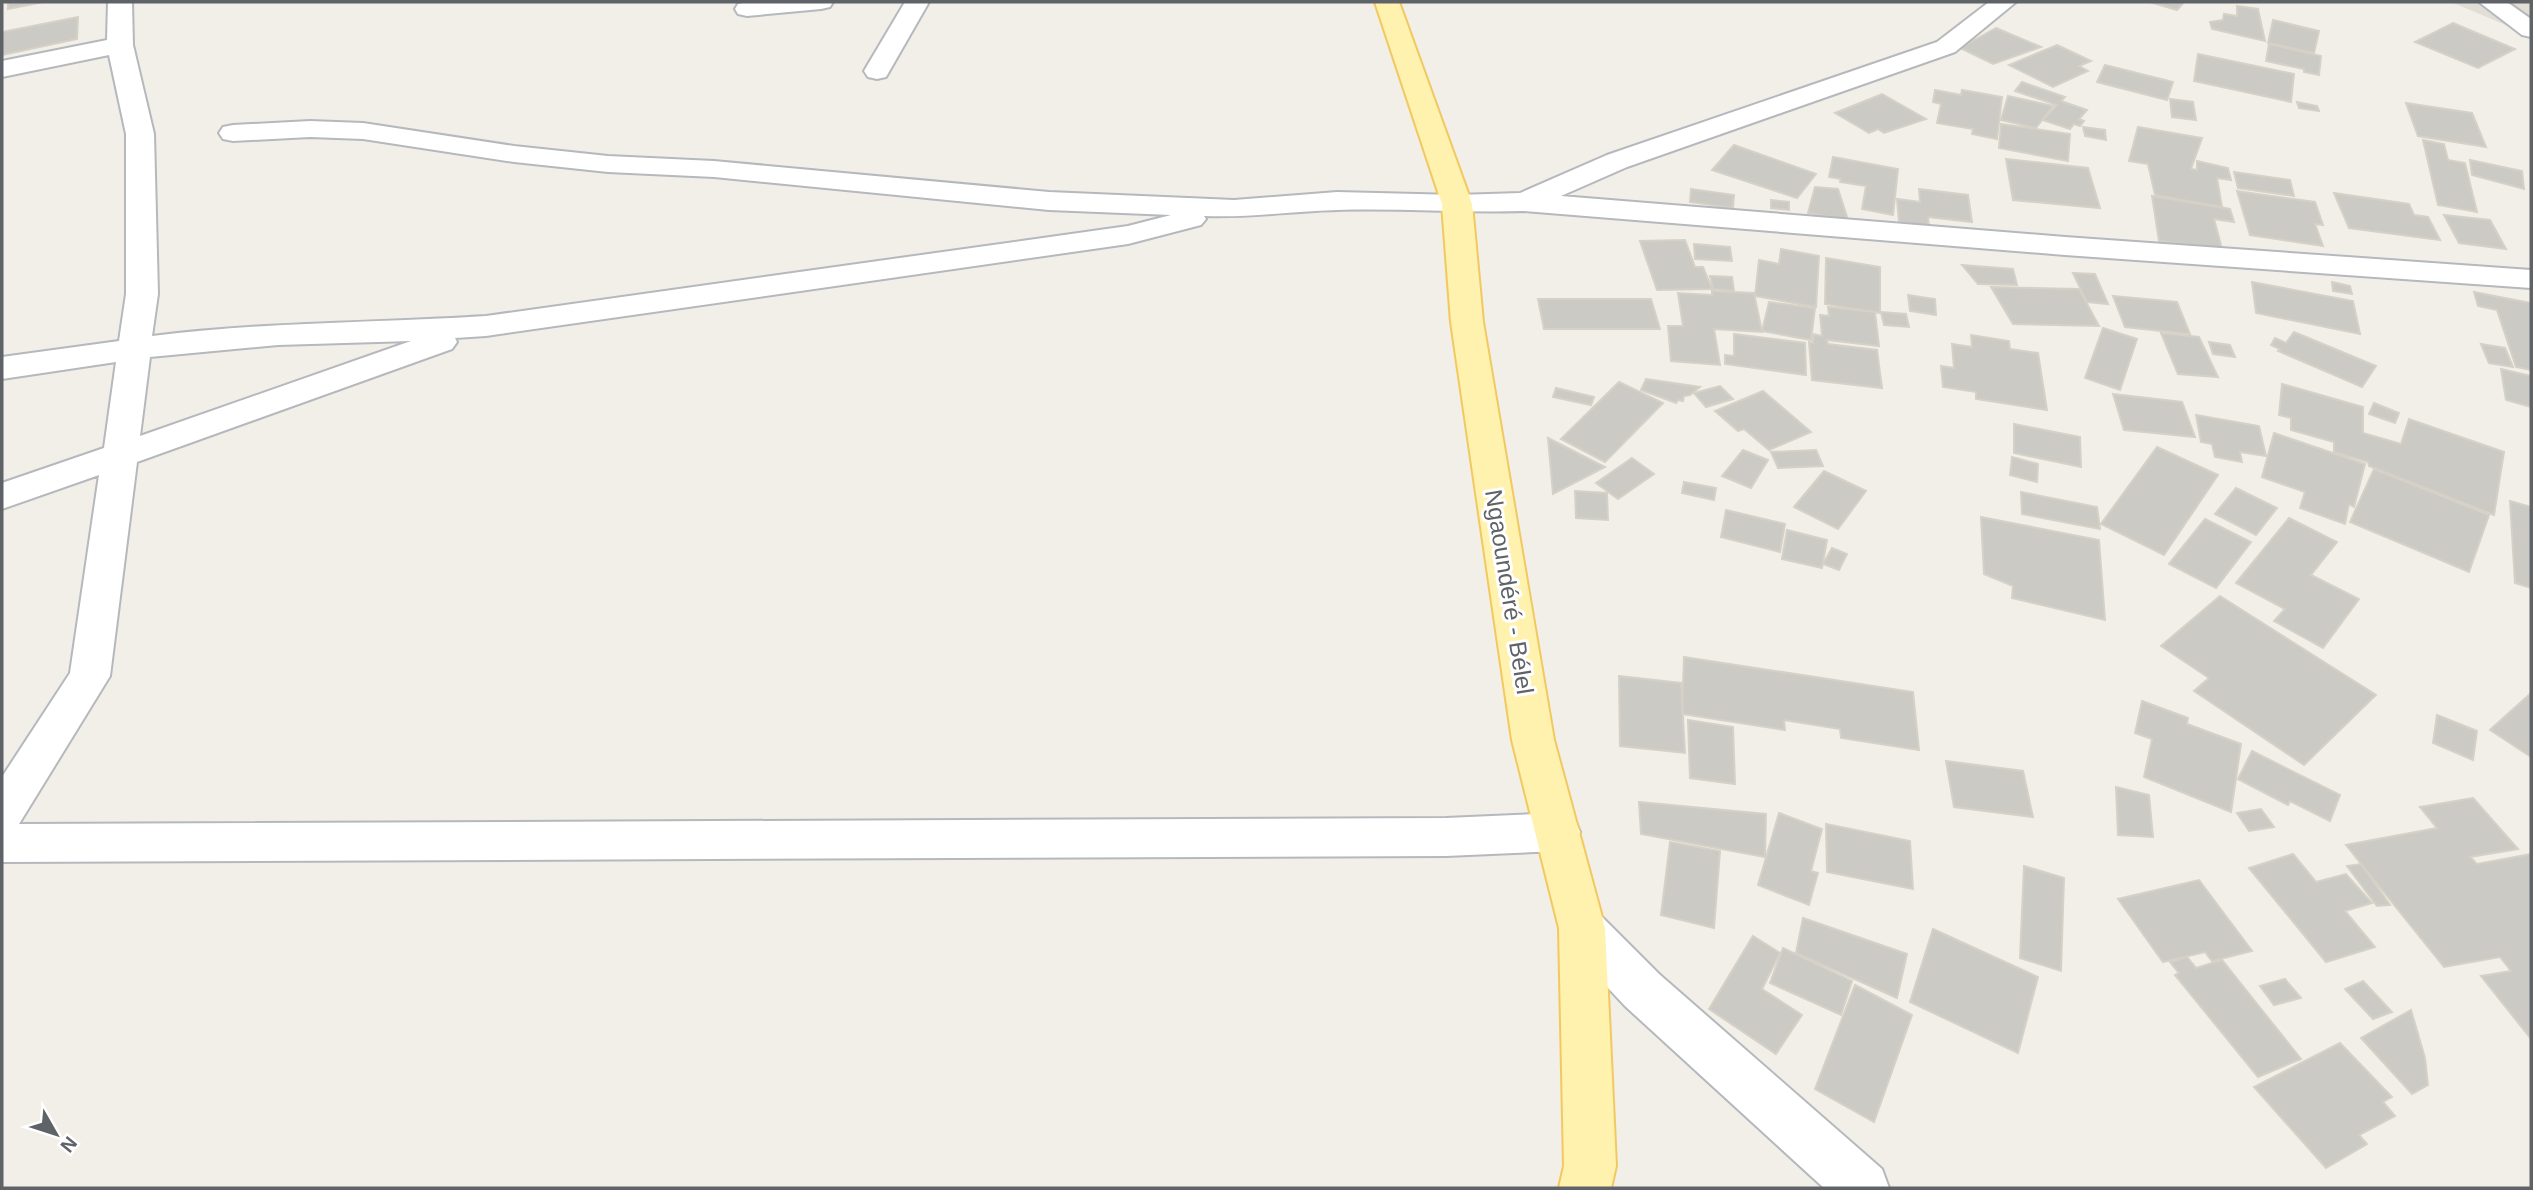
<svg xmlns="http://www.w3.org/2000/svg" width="2533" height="1190" font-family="Arial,sans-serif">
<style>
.education{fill:#e1ded6}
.building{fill:#cccac5;stroke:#d6d1c6;stroke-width:2}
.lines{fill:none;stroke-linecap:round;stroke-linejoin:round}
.minor-casing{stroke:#b5b8bc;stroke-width:4}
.major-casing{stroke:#f2c960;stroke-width:4}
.minor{fill:#fff;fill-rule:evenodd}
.major{fill:#fff2af;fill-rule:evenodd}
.labels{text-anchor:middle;stroke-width:6;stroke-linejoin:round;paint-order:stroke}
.street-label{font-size:24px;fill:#5f6368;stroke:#fff}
</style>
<rect width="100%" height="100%" fill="#f1efe8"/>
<path class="education" d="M 2451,2 L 2531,2 L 2531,21 L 2513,28 Z"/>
<g class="building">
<path d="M 8,2 L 43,2 L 8,9 Z"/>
<path d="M 2150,2 L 2184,2 L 2177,10 Z"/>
<path d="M 2237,6 L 2258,9 L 2265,41 L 2212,29 L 2210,22 L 2223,20 L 2224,14 L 2237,16 Z"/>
<path d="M 78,17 L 77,39 L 2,55 L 2,32 Z"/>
<path d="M 2273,20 L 2319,31 L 2314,53 L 2268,43 Z"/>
<path d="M 2453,23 L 2515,49 L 2478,68 L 2415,42 Z"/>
<path d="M 1996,28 L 2041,47 L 1993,64 L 1960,48 Z"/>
<path d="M 2269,44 L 2321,56 L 2319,75 L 2304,72 L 2304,69 L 2266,61 Z"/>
<path d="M 2057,45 L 2091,61 L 2079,66 L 2088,71 L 2053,87 L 2009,65 Z"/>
<path d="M 2198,54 L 2294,74 L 2291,102 L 2194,81 Z"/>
<path d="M 2105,65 L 2173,82 L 2167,100 L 2097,82 Z"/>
<path d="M 2022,82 L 2065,97 L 2061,101 L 2087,110 L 2079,119 L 2084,121 L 2080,126 L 2074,124 L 2070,129 L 2043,120 L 2057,105 L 2015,91 Z"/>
<path d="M 1935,90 L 1961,95 L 1962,90 L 2002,97 L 1997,139 L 1972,134 L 1973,129 L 1937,123 L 1941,104 L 1933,102 Z"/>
<path d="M 1882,94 L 1926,119 L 1884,133 L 1878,129 L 1869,133 L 1835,113 Z"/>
<path d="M 2008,96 L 2053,106 L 2036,128 L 2001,120 Z"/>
<path d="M 2170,99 L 2193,102 L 2196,120 L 2172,117 Z"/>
<path d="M 2297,102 L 2317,106 L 2319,111 L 2299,108 Z"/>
<path d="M 2406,103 L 2472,113 L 2486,147 L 2418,136 Z"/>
<path d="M 2001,124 L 2070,134 L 2068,161 L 1999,148 Z"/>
<path d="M 2083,127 L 2105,130 L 2106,140 L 2085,136 Z"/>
<path d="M 2138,127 L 2202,138 L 2191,169 L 2197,170 L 2197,161 L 2228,168 L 2231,180 L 2217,178 L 2222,207 L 2155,195 L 2148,164 L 2129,161 Z"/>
<path d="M 2423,140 L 2444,144 L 2448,160 L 2465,163 L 2477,212 L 2438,205 Z"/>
<path d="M 1734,145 L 1816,174 L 1797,198 L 1712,170 Z"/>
<path d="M 1833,157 L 1898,169 L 1893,215 L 1862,209 L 1866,186 L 1840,182 L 1841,179 L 1829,177 Z"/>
<path d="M 2006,159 L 2088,168 L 2100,208 L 2013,200 Z"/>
<path d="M 2470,160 L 2522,171 L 2524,189 L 2472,175 Z"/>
<path d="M 2234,172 L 2290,180 L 2294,196 L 2238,188 Z"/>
<path d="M 1815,187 L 1838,189 L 1848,220 L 1808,213 Z"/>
<path d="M 1691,189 L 1734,195 L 1733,208 L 1690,202 Z"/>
<path d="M 1919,189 L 1968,195 L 1972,222 L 1928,217 L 1929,226 L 1899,222 L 1897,199 L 1920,202 Z"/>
<path d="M 2237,191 L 2315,202 L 2323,225 L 2315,224 L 2323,246 L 2250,235 Z"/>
<path d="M 2334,193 L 2409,204 L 2414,215 L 2428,217 L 2440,240 L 2349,228 Z"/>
<path d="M 2152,196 L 2230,209 L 2234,222 L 2214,219 L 2222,249 L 2159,241 Z"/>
<path d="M 1771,200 L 1789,202 L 1789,210 L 1771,208 Z"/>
<path d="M 2444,215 L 2490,220 L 2506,249 L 2459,243 Z"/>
<path d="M 1685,240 L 1695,267 L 1703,267 L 1712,289 L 1657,290 L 1640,241 Z"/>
<path d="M 1694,244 L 1730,247 L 1732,261 L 1695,259 Z"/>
<path d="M 1781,249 L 1819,256 L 1816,307 L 1755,296 L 1759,260 L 1779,264 Z"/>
<path d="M 1826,258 L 1880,267 L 1880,313 L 1825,304 Z"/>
<path d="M 1962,265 L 2013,269 L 2017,285 L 1978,284 Z"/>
<path d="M 2073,273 L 2095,274 L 2108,304 L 2087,302 Z"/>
<path d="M 1710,276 L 1732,277 L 1734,291 L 1713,289 Z"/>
<path d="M 2252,282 L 2353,301 L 2360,334 L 2256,313 Z"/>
<path d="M 2332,282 L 2350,286 L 2352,294 L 2333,291 Z"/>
<path d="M 1991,287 L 2079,289 L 2099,326 L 2013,324 Z"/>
<path d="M 1712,291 L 1754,293 L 1762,332 L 1714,329 L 1720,365 L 1671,361 L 1668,326 L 1683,326 L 1678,293 L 1712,295 Z"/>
<path d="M 2474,292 L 2531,303 L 2531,370 L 2516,367 L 2497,310 L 2478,306 Z"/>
<path d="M 1908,295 L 1935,299 L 1936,315 L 1910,311 Z"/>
<path d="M 2113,296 L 2177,302 L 2190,334 L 2125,327 Z"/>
<path d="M 1538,299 L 1651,299 L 1660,329 L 1544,329 Z"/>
<path d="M 1769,302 L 1815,308 L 1811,340 L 1762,331 Z"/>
<path d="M 1828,307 L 1875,312 L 1879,346 L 1827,340 L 1828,344 L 1877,350 L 1882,388 L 1812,380 L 1809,342 L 1813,343 L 1813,334 L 1822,336 L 1820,315 L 1829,316 Z"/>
<path d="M 1881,312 L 1906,314 L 1909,327 L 1884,325 Z"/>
<path d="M 2103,328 L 2137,339 L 2120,390 L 2085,378 Z"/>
<path d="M 2294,332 L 2376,366 L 2362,387 L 2278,351 L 2280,349 L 2271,345 L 2275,338 L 2286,343 Z"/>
<path d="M 2161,333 L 2199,337 L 2218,377 L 2178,374 Z"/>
<path d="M 1734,334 L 1805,343 L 1806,375 L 1725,364 L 1725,355 L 1734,356 Z"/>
<path d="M 1971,335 L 2009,341 L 2010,349 L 2038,353 L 2047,410 L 1976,399 L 1976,392 L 1943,387 L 1941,366 L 1954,368 L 1952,344 L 1972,347 Z"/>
<path d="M 2209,342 L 2230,345 L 2235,357 L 2213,354 Z"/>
<path d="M 2481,344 L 2505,348 L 2513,367 L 2489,363 Z"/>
<path d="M 2501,369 L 2531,376 L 2531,407 L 2506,400 Z"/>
<path d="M 1646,379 L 1700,387 L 1690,395 L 1684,396 L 1683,401 L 1678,400 L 1676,403 L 1641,390 Z"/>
<path d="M 1619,382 L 1663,403 L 1605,462 L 1561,439 Z"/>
<path d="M 2282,384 L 2363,407 L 2363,433 L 2401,444 L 2409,419 L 2504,452 L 2494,515 L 2369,466 L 2368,462 L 2334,452 L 2334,442 L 2291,430 L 2291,418 L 2279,415 Z"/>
<path d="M 1720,386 L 1733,399 L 1706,407 L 1694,393 Z"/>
<path d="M 1556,388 L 1594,397 L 1591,405 L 1553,397 Z"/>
<path d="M 1763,391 L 1811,432 L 1769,450 L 1744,429 L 1738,431 L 1715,411 Z"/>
<path d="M 2113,394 L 2182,402 L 2195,437 L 2124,430 Z"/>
<path d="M 2374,403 L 2399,413 L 2395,423 L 2369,414 Z"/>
<path d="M 2196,415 L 2259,426 L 2266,456 L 2240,452 L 2242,462 L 2215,457 L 2212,444 L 2201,442 Z"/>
<path d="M 2014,424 L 2080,437 L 2081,467 L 2014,453 Z"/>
<path d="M 2274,433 L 2365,464 L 2354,507 L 2349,504 L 2345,524 L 2300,508 L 2305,492 L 2262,477 Z"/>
<path d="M 1548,438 L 1605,467 L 1553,494 Z"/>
<path d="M 2157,447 L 2218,475 L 2164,555 L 2101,524 Z"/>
<path d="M 1743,450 L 1768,460 L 1751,488 L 1722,476 Z"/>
<path d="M 1816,450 L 1823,466 L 1778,468 L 1771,452 Z"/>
<path d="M 2012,457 L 2038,464 L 2037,482 L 2010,475 Z"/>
<path d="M 1632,458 L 1654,474 L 1618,499 L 1596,483 Z"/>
<path d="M 2374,469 L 2489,515 L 2469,572 L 2350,522 Z"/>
<path d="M 1824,471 L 1866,491 L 1838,529 L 1794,507 Z"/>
<path d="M 1684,482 L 1716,488 L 1714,500 L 1682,493 Z"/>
<path d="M 2236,488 L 2277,508 L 2256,535 L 2215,514 Z"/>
<path d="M 1575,491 L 1607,493 L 1608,520 L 1576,518 Z"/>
<path d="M 2021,492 L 2097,507 L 2100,529 L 2022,514 Z"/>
<path d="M 2510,501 L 2531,507 L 2531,588 L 2515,583 Z"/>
<path d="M 1726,510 L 1785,524 L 1780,552 L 1721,537 Z"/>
<path d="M 1981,517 L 2099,540 L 2105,620 L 2012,598 L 2013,586 L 1984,574 Z"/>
<path d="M 2289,518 L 2337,542 L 2311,575 L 2359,599 L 2323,648 L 2274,621 L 2285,609 L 2236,583 Z"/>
<path d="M 2205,519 L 2251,542 L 2216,588 L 2169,564 Z"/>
<path d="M 1787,530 L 1827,540 L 1822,568 L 1782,559 Z"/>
<path d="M 1832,548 L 1847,554 L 1839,570 L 1823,564 Z"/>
<path d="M 2220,596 L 2376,695 L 2304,765 L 2194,691 L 2209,678 L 2161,646 Z"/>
<path d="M 1684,657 L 1913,692 L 1919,750 L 1841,738 L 1840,729 L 1784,720 L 1785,730 L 1682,714 Z"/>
<path d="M 1619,676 L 1681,683 L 1685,753 L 1620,746 Z"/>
<path d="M 2531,693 L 2531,757 L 2490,730 Z"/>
<path d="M 2142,701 L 2188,718 L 2187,724 L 2241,744 L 2231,812 L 2144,777 L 2152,739 L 2135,733 Z"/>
<path d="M 2437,715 L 2477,731 L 2473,760 L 2433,743 Z"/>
<path d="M 1688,720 L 1733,727 L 1735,784 L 1690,778 Z"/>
<path d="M 2252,751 L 2340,795 L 2330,821 L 2290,801 L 2288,805 L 2238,779 Z"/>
<path d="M 1946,761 L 2023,771 L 2033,817 L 1954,807 Z"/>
<path d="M 2116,787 L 2149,795 L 2153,837 L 2118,835 Z"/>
<path d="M 2473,798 L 2518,849 L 2470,857 L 2477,864 L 2531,854 L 2531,1039 L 2481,976 L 2511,971 L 2500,957 L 2444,967 L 2346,845 L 2437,828 L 2420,807 Z"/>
<path d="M 1639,802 L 1766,814 L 1765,857 L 1641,834 Z"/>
<path d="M 2261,809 L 2274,827 L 2249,831 L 2237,813 Z"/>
<path d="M 1779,813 L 1822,829 L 1811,871 L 1818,873 L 1809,905 L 1758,885 Z"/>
<path d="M 1826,824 L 1910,841 L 1913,889 L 1827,872 Z"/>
<path d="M 1670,842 L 1720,851 L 1714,928 L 1661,915 Z"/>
<path d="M 2293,854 L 2316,882 L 2346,874 L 2372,903 L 2345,911 L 2375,947 L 2326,962 L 2249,868 Z"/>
<path d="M 2361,864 L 2390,905 L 2377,906 L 2347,866 Z"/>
<path d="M 2024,866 L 2064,878 L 2061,971 L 2020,958 Z"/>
<path d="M 2199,880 L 2252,951 L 2212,961 L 2205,952 L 2163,962 L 2118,899 Z"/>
<path d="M 1803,918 L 1907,954 L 1897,998 L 1796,953 Z"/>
<path d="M 1933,929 L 2038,977 L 2018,1053 L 1910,1002 Z"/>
<path d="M 1753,936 L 1780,953 L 1762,989 L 1802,1015 L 1776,1054 L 1709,1009 Z"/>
<path d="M 1783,948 L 1852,981 L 1841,1015 L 1770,983 Z"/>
<path d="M 2187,957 L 2196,968 L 2222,960 L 2301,1059 L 2258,1077 L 2175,975 L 2179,973 L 2170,962 Z"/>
<path d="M 2285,979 L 2301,998 L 2274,1005 L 2260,986 Z"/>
<path d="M 2363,981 L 2392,1012 L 2373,1019 L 2345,989 Z"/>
<path d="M 1855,985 L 1912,1015 L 1874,1122 L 1815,1089 Z"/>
<path d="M 2411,1010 L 2425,1058 L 2428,1085 L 2412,1094 L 2361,1038 Z"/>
<path d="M 2340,1043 L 2392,1097 L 2383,1102 L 2395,1116 L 2359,1135 L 2367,1144 L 2326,1168 L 2254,1087 Z"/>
</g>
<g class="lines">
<defs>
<g id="minor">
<path d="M 108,2 L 132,2 L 133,45 L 154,134 L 158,294 L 152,336 C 263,322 375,323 486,316 L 1128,226 L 1171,215 L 1049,210 L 714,177 L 608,172 L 514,162 L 363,139 L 310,137 L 233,141 L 223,139 L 219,133 L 223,127 L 233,125 L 310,121 L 363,123 L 514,146 L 608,156 L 714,161 L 1049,192 L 1234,200 L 1337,192 L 1457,195 L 1520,193 L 1607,155 L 1937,42 L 1989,2 L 2016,2 L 1955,52 L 1627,167 L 1561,196 L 2065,237 L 2531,270 L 2531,288 L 2065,255 L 1524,211 C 1462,213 1399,208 1337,210 C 1293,211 1249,218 1204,216 L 1206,219 L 1201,225 L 1128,244 L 486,336 L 455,338 L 457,342 L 452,349 L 137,462 L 110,676 L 19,824 L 1446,818 L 1558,813 L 1574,818 L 1580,832 L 1574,846 L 1558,851 L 1446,856 L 2,862 L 2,777 L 70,673 L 99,475 L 2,509 L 2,483 L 104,448 L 116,362 L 2,379 L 2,357 L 119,341 L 126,294 L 126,134 L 109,55 L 2,77 L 2,61 L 107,40 ZM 411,341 L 140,436 L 150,357 L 278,345 Z"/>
<path d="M 747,2 L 833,2 L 830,7 L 821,9 L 747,16 L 738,14 L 735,9 L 738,4 Z"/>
<path d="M 905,2 L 929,2 L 886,77 L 877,79 L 868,77 L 864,71 Z"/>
<path d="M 2479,2 L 2507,2 L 2531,19 L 2531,37 L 2522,35 Z"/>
<path d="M 1582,907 L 1598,913 L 1659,974 L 1882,1169 L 1889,1188 L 1824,1188 L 1625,1006 L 1566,943 L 1559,928 L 1566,913 Z"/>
</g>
<path id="major" d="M 1375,2 L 1399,2 L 1472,204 L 1483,322 L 1554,740 L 1605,928 L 1616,1166 L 1611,1188 L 1559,1188 L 1564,1166 L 1559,928 L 1512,740 L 1451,322 L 1442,204 Z"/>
</defs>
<use href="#minor" class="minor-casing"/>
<use href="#major" class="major-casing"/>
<use href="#minor" class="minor"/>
<use href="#major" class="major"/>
</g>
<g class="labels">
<g class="street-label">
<text transform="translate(1509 592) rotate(81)" y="8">Ngaoundéré - Bélel</text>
</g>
</g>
<rect width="2533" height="1190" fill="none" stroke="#5f6368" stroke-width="7"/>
<g transform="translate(56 1134) rotate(129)" stroke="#ffffff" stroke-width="5" paint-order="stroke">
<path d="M0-5L12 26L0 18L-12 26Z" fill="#5f6368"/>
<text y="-10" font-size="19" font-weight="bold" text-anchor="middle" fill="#5f6368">N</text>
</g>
</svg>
